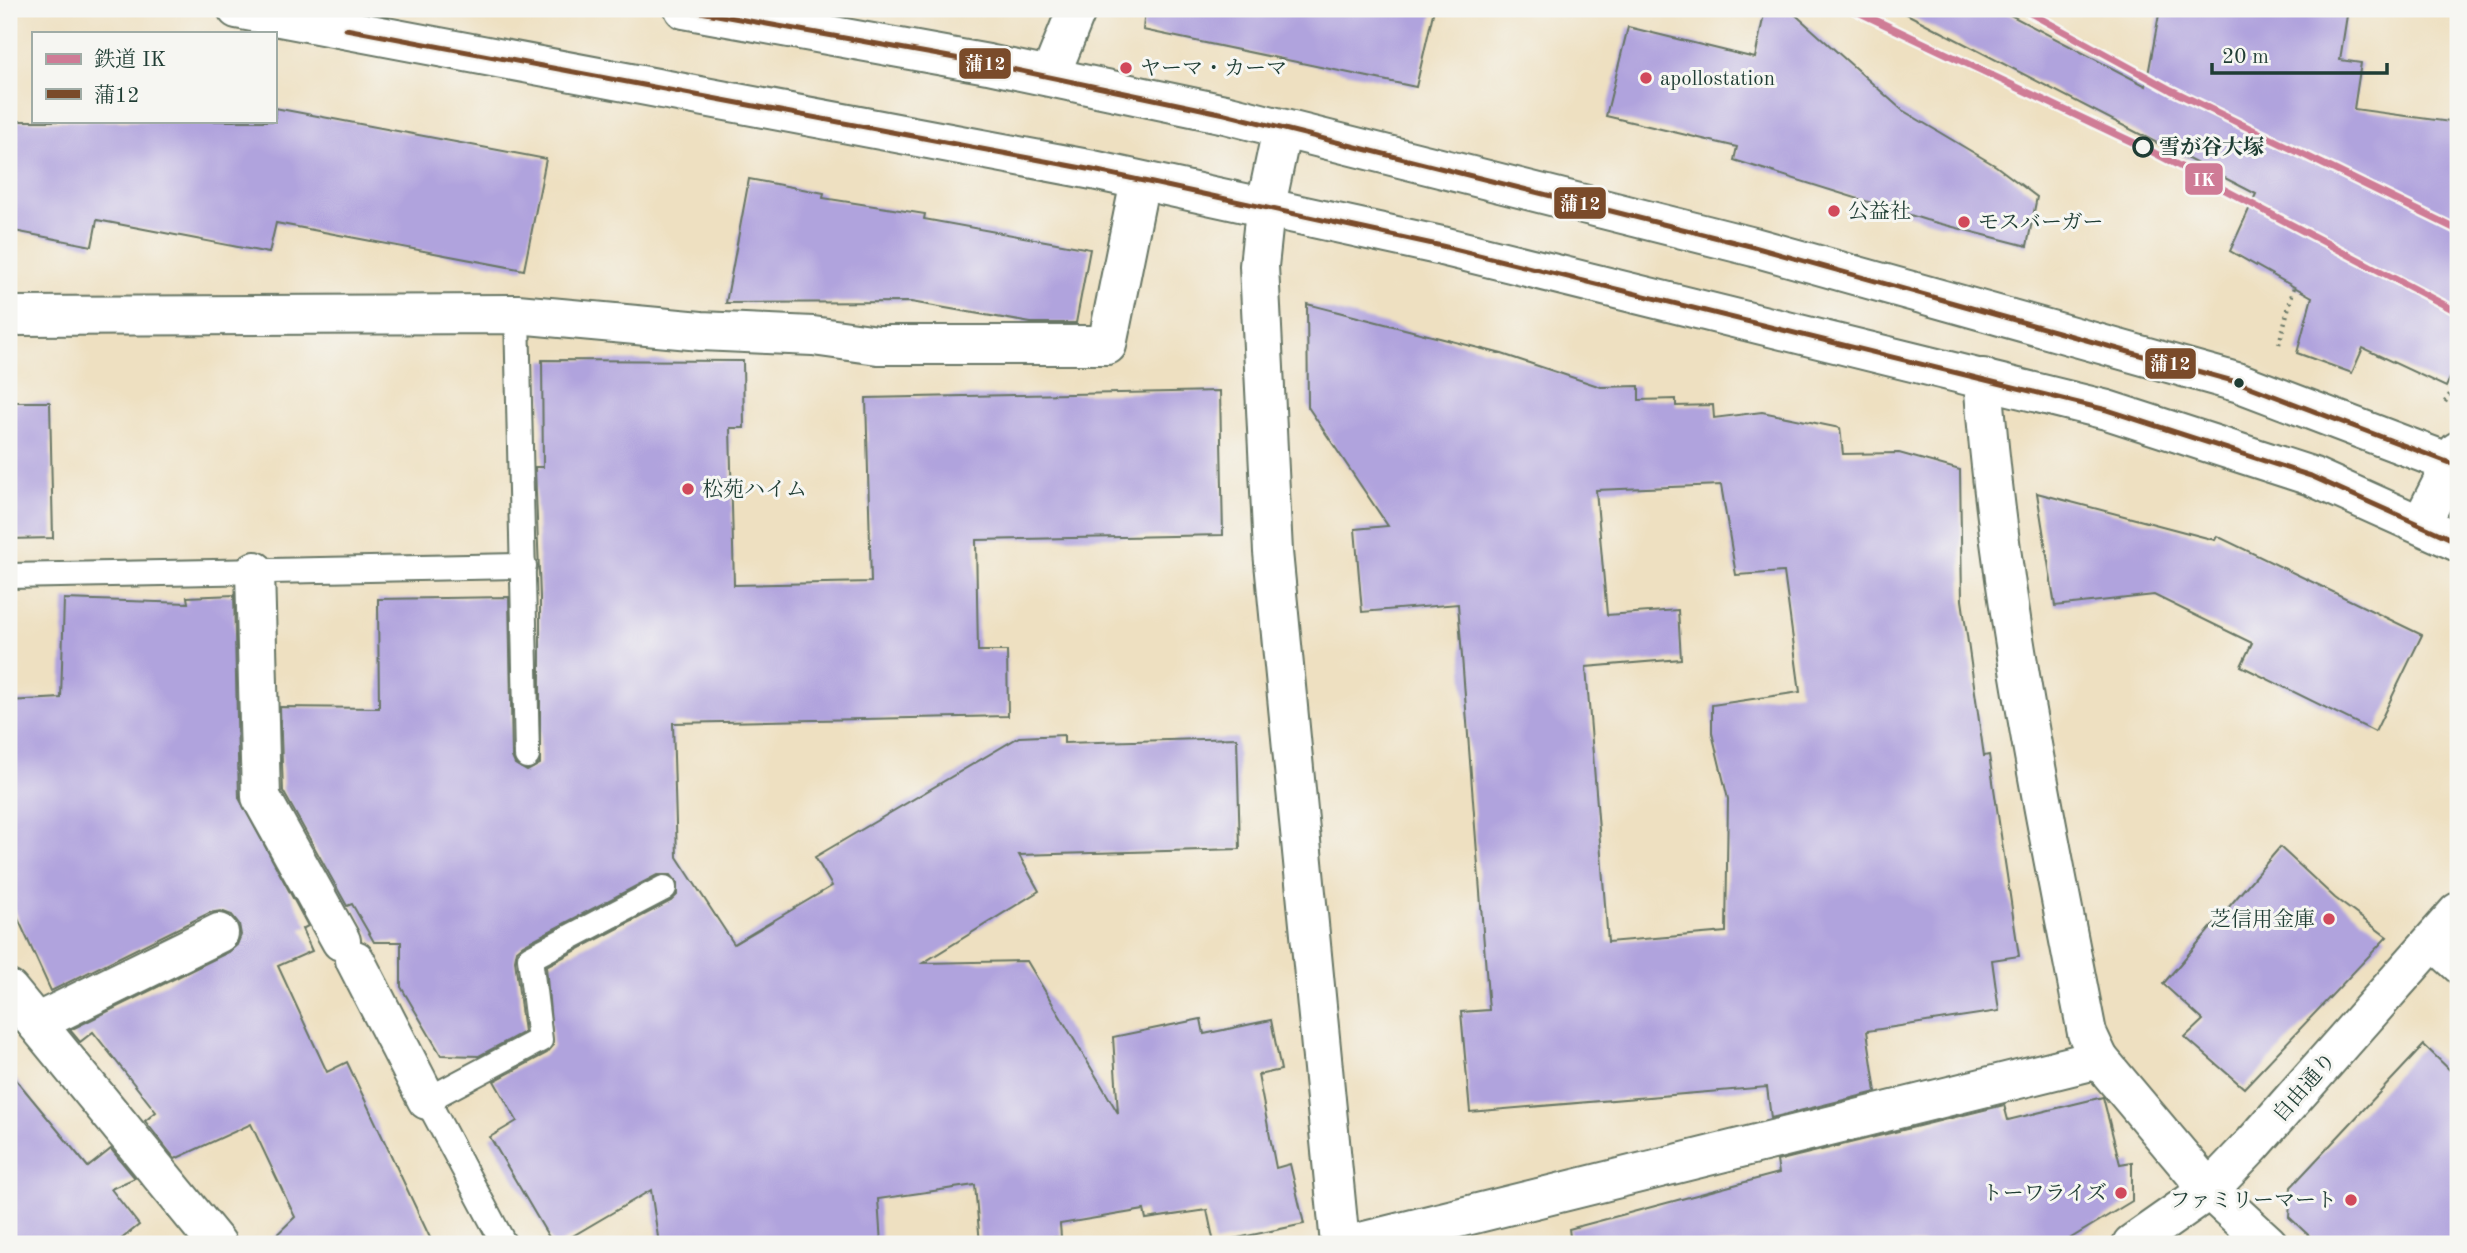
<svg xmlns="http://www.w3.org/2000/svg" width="2467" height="1253" font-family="'Old Standard TT','Noto Serif JP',serif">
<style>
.building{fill:#b0a3dd;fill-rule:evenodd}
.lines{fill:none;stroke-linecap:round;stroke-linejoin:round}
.lane-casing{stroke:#677665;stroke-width:28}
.street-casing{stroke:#677665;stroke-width:42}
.secondary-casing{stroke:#677665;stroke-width:42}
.primary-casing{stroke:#677665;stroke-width:42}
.path{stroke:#677665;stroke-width:4.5;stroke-dasharray:2 5;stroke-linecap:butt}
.lane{stroke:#fff;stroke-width:24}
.street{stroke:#fff;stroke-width:38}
.secondary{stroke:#fff;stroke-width:38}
.primary{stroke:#fff;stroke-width:38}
.bus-1-casing{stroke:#f6f6f2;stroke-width:10}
.bus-1{stroke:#7a4b2a;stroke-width:5}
.rail-1-casing{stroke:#f6f6f2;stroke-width:12}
.rail-1{stroke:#cf7b96;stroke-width:7}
.poi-dot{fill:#d1495b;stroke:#f6f6f2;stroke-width:2.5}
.stop-dot{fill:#f6f6f2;stroke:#1f3d34;stroke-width:3.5}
.bus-dot{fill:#1f3d34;stroke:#f6f6f2;stroke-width:2.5}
.labels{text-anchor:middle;stroke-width:6;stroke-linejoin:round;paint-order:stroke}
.poi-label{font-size:21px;fill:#1f3d34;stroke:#f6f6f2;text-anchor:start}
.stop-label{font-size:21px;font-weight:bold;fill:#1f3d34;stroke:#f6f6f2;text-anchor:start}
.street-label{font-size:21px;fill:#1f3d34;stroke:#f6f6f2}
.line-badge{stroke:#f6f6f2;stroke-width:2.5}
.badge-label{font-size:19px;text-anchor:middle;font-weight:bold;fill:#fff}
</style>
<rect width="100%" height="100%" fill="#f6f6f2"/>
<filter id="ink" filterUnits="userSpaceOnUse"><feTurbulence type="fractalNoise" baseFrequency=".0143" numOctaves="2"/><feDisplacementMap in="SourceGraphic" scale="14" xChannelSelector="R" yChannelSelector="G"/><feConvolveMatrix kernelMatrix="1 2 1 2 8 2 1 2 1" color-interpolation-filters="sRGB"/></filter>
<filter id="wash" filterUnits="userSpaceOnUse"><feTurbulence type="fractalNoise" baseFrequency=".00686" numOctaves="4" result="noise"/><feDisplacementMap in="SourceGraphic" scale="28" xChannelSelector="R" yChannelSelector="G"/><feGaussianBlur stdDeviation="1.57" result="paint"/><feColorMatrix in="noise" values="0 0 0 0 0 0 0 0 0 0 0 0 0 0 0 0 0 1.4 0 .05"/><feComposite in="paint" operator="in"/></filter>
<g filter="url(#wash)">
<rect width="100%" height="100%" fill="#eee0c1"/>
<g id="blocks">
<g class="building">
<path d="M 1145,9 L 1434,9 L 1416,87 L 1143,30 Z"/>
<path d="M 1765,9 L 1789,9 L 1902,110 L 1996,166 L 2037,197 L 2027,246 L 1926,220 L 1734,160 L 1737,147 L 1606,116 L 1628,27 L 1755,58 Z"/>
<path d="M 1897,9 L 1999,9 L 2146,86 L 2160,9 L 2348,9 L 2340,60 L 2361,63 L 2354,109 L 2458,123 L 2458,361 L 2446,387 L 2363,348 L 2352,373 L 2297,353 L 2312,297 L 2230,251 L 2256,194 Z"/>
<path d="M 275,108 L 546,159 L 524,270 L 276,223 L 269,253 L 97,220 L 92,246 L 9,230 L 9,121 L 275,121 Z"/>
<path d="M 749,179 L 824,193 L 823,198 L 925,214 L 924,219 L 1090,249 L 1076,323 L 1031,323 L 911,302 L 726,303 Z"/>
<path d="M 1307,304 L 1502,354 L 1601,387 L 1639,386 L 1639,400 L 1676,399 L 1676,406 L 1713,405 L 1714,418 L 1762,412 L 1840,428 L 1843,454 L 1899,453 L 1960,470 L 1962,600 L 1984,756 L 1989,755 L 2019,956 L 1992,960 L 1999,1011 L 1867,1031 L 1876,1092 L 1771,1118 L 1767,1087 L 1470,1112 L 1461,1012 L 1489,1010 L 1458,604 L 1362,612 L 1355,529 L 1388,526 L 1308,407 ZM 1721,485 L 1736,575 L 1784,572 L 1800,692 L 1712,705 L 1712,733 L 1728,799 L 1726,932 L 1608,942 L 1586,667 L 1681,659 L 1678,610 L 1607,615 L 1596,490 Z"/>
<path d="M 542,360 L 743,361 L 744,428 L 730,428 L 734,585 L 871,582 L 866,398 L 1220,391 L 1223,535 L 976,540 L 978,651 L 1007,651 L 1008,716 L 673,723 L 677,857 L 734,944 L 832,886 L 815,857 L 1019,737 L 1064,735 L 1064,743 L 1237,738 L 1240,849 L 1019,855 L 1039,891 L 923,963 L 1027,961 L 1118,1113 L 1113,1037 L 1201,1019 L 1204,1034 L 1271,1020 L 1281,1070 L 1258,1075 L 1276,1168 L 1290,1164 L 1304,1224 L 1214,1243 L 1207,1210 L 1146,1219 L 1144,1210 L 1060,1224 L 1061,1237 L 1046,1238 L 1047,1244 L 980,1244 L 975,1185 L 878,1199 L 881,1244 L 659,1244 L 651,1190 L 559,1244 L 553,1244 L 490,1137 L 517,1121 L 494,1081 L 547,1053 L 553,1046 L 546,966 L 671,901 L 677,895 L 677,882 L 671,875 L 657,875 L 523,945 L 517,950 L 515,960 L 524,1032 L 479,1056 L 441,1055 L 401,987 L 401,942 L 374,942 L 352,904 L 347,906 L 283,791 L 280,707 L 379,708 L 378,599 L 509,597 L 512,757 L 515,764 L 527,771 L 540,764 L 540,597 L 535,467 L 543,467 Z"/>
<path d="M 9,402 L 50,402 L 53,538 L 9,539 Z"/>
<path d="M 2037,493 L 2215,540 L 2217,536 L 2422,635 L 2375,732 L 2241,666 L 2252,643 L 2154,595 L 2055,606 Z"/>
<path d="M 234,595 L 239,798 L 308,926 L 302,929 L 312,951 L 278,966 L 327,1072 L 347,1062 L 433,1244 L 267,1244 L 295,1217 L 251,1124 L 175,1159 L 145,1121 L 156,1112 L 93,1032 L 80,1042 L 70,1030 L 229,952 L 237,945 L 241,935 L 239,924 L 232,915 L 221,911 L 209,913 L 51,991 L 9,899 L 9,701 L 61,698 L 64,599 L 188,603 L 187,597 Z"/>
<path d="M 2280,847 L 2335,898 L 2387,937 L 2244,1088 L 2185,1037 L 2203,1020 L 2163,984 Z"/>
<path d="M 2424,1045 L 2458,1078 L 2458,1244 L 2318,1244 L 2289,1217 L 2291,1187 Z"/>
<path d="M 9,1071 L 88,1167 L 111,1149 L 135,1178 L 111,1189 L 139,1225 L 115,1244 L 9,1244 Z"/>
<path d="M 2103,1097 L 2120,1164 L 2132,1162 L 2132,1201 L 2061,1244 L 1571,1244 L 1569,1229 L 1779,1173 L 1777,1161 L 2004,1105 L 2008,1120 Z"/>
</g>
</g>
</g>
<g filter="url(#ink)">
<use href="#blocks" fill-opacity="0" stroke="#677665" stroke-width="2"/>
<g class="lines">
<defs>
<g id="lane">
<path d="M 517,314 L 527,756"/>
<path d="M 9,576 L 524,566"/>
<path d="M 2428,945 L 2458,972"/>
<path d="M 504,1244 L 427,1100 L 540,1040 L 530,958 L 664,888"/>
</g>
<g id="street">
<path d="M 1050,76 L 1077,9"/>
<path d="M 1282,129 L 1265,210 L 1259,266 L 1273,552 L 1340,1244"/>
<path d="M 9,316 L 517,314 L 701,331 L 813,336 L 878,345 L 1107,345 L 1140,181"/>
<path d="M 1983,378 C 1999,598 2045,816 2087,1033 L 2099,1059"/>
<path d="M 2421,524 L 2458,451"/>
<path d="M 255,571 L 261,797 L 341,941"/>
<path d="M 355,960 L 427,1100"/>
<path d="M 9,990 L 217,1244"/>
<path d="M 36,1023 L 219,933"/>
<path d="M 1353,1244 L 2099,1059 L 2209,1190 L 2268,1244"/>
</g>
<path id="secondary" d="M 2132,1244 L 2209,1190 L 2253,1144 L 2458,912"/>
<g id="primary">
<path d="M 237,9 L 1093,170 L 1442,246 L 2107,410 L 2311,476 L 2458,542"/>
<path d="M 684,9 L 988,64 L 1225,114 L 1754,247 L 2240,383 L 2458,466"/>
</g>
</defs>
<use href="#lane" class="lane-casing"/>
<use href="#street" class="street-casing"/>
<use href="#secondary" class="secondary-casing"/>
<use href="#primary" class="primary-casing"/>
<g class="path">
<path d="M 2279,344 L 2294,287"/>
<path d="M 2445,402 L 2458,382"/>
</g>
<use href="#lane" class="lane"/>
<use href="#street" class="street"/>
<use href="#secondary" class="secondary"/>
<use href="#primary" class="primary"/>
<defs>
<g id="bus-1">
<path d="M 684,9 L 988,64 L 1225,114 L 1754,247 L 2240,383 L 2458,466"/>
<path d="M 346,29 L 1093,170 L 1442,246 L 2107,410 L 2311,476 L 2458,542"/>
</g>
</defs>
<use href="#bus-1" class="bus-1-casing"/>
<use href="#bus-1" class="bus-1"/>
<defs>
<g id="rail-1">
<path d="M 1852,9 L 2143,147 L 2458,312"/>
<path d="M 2023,9 L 2171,90 L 2458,230"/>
</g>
</defs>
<use href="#rail-1" class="rail-1-casing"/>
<use href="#rail-1" class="rail-1"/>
</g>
</g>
<g class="poi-dot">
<circle cx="1126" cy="68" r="7"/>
<circle cx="1646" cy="78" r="7"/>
<circle cx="1834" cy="211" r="7"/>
<circle cx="1964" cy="222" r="7"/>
<circle cx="688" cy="489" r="7"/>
<circle cx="2329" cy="919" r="7"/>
<circle cx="2121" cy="1193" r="7"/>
<circle cx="2351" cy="1200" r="7"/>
</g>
<circle class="stop-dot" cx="2143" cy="147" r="9"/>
<circle class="bus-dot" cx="2239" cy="383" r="6"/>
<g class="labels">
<g class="poi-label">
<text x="1140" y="75">ヤーマ・カーマ</text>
<text x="1660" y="85">apollostation</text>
<text x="1848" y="218">公益社</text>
<text x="1978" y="229">モスバーガー</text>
<text x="702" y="496">松苑ハイム</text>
<text x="2315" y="926" text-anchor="end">芝信用金庫</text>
<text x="2107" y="1200" text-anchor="end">トーワライズ</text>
<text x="2337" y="1207" text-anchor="end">ファミリーマート</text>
</g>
<g class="stop-label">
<text x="2159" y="154">雪が谷大塚</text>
</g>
<g class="street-label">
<text transform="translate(2304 1087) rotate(-49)" y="7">自由通り</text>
</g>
</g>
<g class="line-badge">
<rect x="958" y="47" width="54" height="33" rx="7" fill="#7a4b2a"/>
<rect x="2184" y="162" width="40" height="34" rx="7" fill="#cf7b96"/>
<rect x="1553" y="186" width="54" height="34" rx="7" fill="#7a4b2a"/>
<rect x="2144" y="347" width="53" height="33" rx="7" fill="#7a4b2a"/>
</g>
<g class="badge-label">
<text x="985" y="70">蒲12</text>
<text x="2204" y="186">IK</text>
<text x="1580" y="210">蒲12</text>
<text x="2170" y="370">蒲12</text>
</g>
<rect width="2467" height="1253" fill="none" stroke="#f6f6f2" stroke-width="35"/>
<rect x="32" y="32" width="245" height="91" fill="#f6f6f2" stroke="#a0aca6" stroke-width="2"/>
<rect x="46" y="54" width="35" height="10" fill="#cf7b96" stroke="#a0aca6" stroke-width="2"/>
<text x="94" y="66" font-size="21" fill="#1f3d34">鉄道 IK</text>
<rect x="46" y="89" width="35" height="10" fill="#7a4b2a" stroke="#a0aca6" stroke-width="2"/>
<text x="94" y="102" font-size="21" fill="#1f3d34">蒲12</text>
<path d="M2212 63v10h175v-10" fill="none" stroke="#1f3d34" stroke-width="3.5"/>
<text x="2222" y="63" font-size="21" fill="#1f3d34" stroke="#f6f6f2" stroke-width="5" paint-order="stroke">20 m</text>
</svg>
